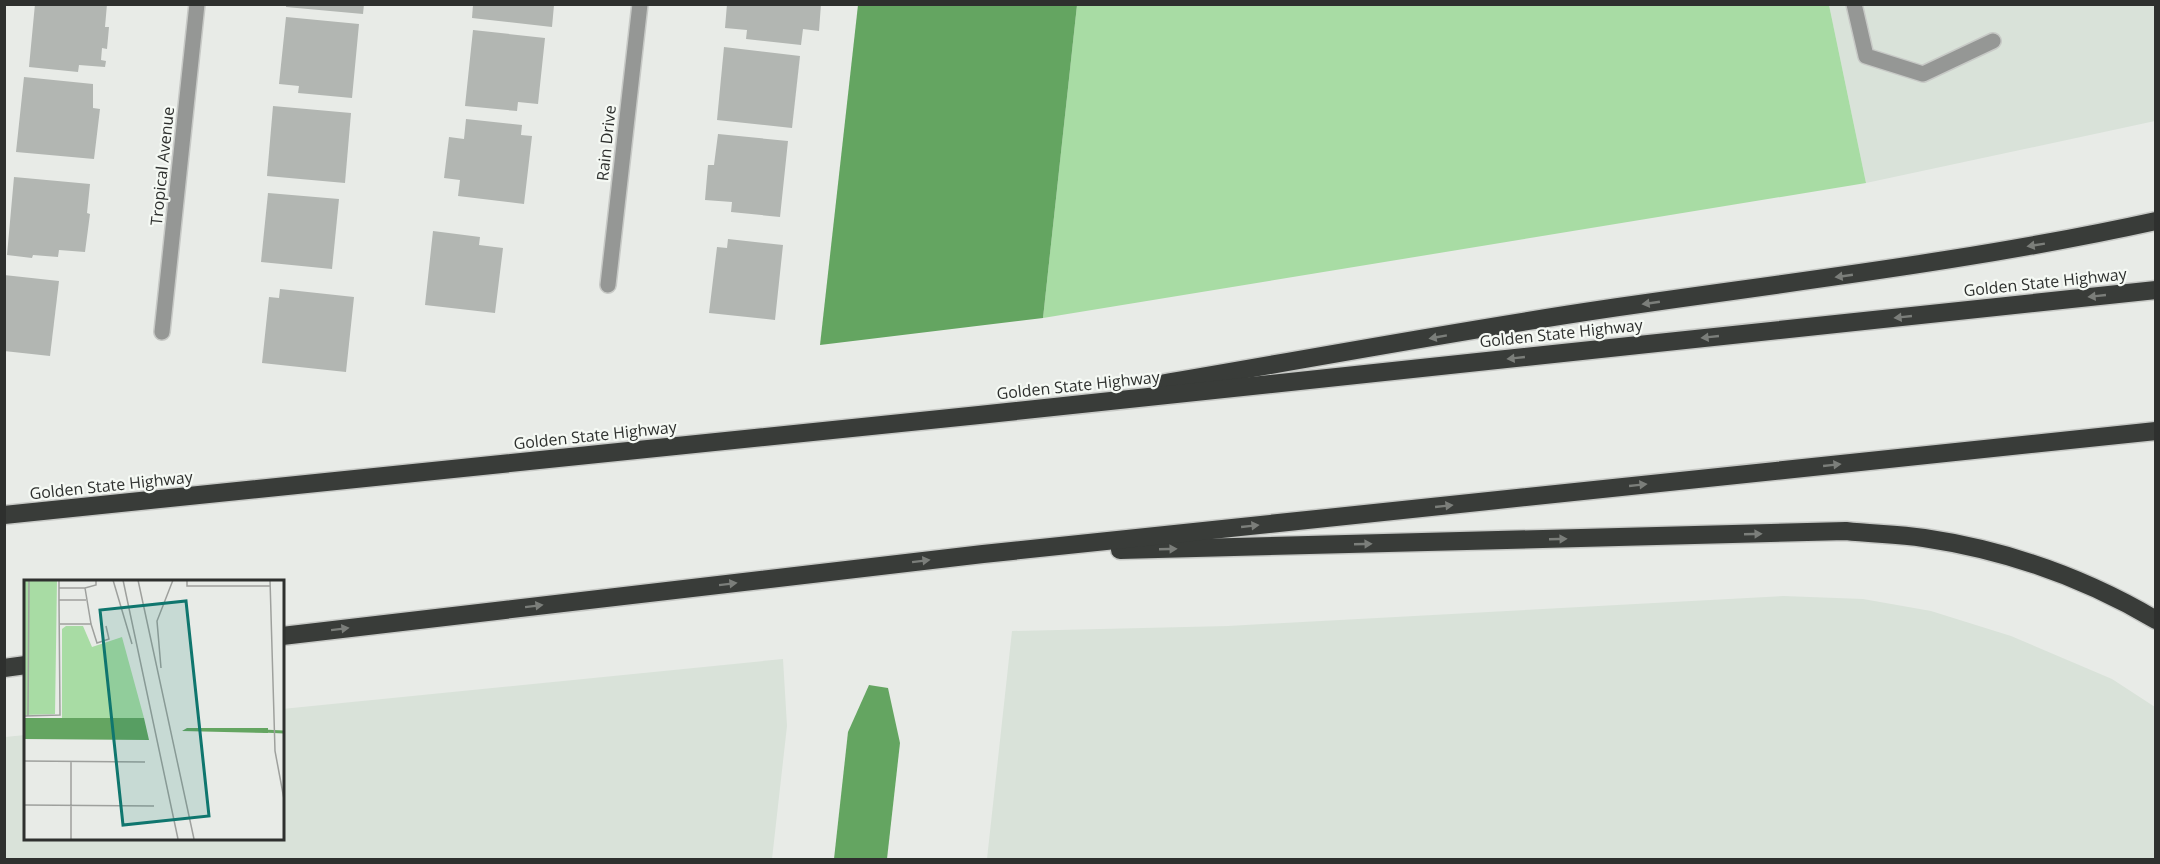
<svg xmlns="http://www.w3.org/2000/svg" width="2160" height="864" font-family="'Open Sans',sans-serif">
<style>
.built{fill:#d9e2d9}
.green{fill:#a8dca4}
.water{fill:#64a561}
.building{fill:#b2b6b2}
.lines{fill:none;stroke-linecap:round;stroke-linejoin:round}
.minor-casing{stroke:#c7c9c6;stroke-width:18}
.highway-casing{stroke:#c7c9c6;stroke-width:21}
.minor{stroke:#959795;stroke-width:15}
.highway{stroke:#393c39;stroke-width:18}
.oneway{fill:#7b7e7a}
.labels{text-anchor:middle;stroke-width:4.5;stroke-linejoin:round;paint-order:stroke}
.street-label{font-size:16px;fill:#2e302e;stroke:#f5f9f4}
.inset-river{fill:none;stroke:#64a561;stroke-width:3}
.inset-road{fill:none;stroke:#9ea09d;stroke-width:1.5}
.view{fill:#0f766e;fill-opacity:0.15;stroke:#0f766e;stroke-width:3}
.inset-edge{fill:none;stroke:#2e302e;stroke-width:3}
</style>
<rect width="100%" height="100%" fill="#e8ebe7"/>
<g class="built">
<path d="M 1829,5 L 2155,5 L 2155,121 L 1866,183 Z"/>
<path d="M 1783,596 L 1863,599 L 1931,611 L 2011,636 L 2112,679 L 2155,707 L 2155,859 L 987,859 L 1012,631 L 1228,626 Z"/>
<path d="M 783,659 L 787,726 L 772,859 L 5,859 L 5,737 L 25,735 L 26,838 L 282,838 L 282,709 Z"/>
</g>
<path class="green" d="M 1077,5 L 1829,5 L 1866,183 L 1043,318 Z"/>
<g class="water">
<path d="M 858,5 L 1077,5 L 1043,318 L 820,345 Z"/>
<path d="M 869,685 L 888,688 L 900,743 L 887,859 L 834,859 L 848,732 Z"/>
</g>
<g class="building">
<path d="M 35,4 L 107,4 L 105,27 L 109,27 L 107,49 L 102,48 L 101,60 L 106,61 L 105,67 L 79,65 L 78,72 L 29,67 Z"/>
<path d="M 286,4 L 364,4 L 363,14 L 286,7 Z"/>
<path d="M 727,4 L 821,4 L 819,31 L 803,29 L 801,45 L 746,39 L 747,30 L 725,28 Z"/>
<path d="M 473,5 L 554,5 L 552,27 L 472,18 Z"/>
<path d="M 286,17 L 359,24 L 352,98 L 298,93 L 299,86 L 279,84 Z"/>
<path d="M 473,30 L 545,38 L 538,104 L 518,102 L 517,111 L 465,106 Z"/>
<path d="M 724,47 L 800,56 L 792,128 L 717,120 Z"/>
<path d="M 24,77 L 93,84 L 93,108 L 100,109 L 94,159 L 16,152 Z"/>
<path d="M 273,106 L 351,113 L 345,183 L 267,176 Z"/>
<path d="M 466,119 L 522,125 L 521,135 L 532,136 L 524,204 L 458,196 L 460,180 L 444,178 L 449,137 L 464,139 Z"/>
<path d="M 718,134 L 788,141 L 780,217 L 731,212 L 732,202 L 705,200 L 708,165 L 714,165 Z"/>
<path d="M 14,177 L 90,184 L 87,213 L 90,214 L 85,252 L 59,250 L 58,257 L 33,255 L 32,258 L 7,255 Z"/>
<path d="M 268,193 L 339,199 L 332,269 L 261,262 Z"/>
<path d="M 433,231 L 480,237 L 479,245 L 503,248 L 495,313 L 425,305 Z"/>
<path d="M 728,239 L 783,245 L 775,320 L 709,313 L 717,247 L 727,248 Z"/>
<path d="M 4,275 L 59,281 L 50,356 L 4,351 Z"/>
<path d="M 280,289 L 354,297 L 346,372 L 262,363 L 269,297 L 279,298 Z"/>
</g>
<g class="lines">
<defs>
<g id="minor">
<path d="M 1854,4 L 1866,56 L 1923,74 L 1993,41"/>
<path d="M 608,285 L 640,4"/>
<path d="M 162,332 L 197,4"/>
</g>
<g id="highway">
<path d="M 1160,384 C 1308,359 1456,331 1605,309 C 1789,282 1974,261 2156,221"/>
<path d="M 4,515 L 979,415 L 2156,290"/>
<path d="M 1120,550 L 1846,531 C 1872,534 1898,534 1924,538 C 2005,550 2085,578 2156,620"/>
<path d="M 282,636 L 983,554 L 2156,431"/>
<path d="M 4,668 L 26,665"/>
</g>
</defs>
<use href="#minor" class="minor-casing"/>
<use href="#highway" class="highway-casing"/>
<use href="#minor" class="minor"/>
<use href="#highway" class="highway"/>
</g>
<defs><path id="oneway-solid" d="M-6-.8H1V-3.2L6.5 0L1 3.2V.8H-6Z" transform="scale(1.5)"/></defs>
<g class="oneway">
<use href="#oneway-solid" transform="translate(2036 245) rotate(171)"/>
<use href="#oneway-solid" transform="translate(1844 276) rotate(172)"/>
<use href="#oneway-solid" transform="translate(2097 296) rotate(174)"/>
<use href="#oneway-solid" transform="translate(1651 303) rotate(172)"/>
<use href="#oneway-solid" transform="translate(1903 317) rotate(174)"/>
<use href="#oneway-solid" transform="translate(1438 337) rotate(170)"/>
<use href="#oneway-solid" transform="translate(1710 337) rotate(174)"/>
<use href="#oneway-solid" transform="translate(1516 358) rotate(174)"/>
<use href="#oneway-solid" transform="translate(1832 465) rotate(-6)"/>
<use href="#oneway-solid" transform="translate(1638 485) rotate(-6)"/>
<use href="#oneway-solid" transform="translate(1444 506) rotate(-6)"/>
<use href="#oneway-solid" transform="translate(1250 526) rotate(-6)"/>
<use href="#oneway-solid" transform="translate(1753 534) rotate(-2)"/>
<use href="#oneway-solid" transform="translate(1558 539) rotate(-2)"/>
<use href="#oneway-solid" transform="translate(1363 544) rotate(-2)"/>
<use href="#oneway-solid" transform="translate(1168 549) rotate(-2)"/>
<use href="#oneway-solid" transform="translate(921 561) rotate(-7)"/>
<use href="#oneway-solid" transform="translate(728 584) rotate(-7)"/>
<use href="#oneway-solid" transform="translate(534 606) rotate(-7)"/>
<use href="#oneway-solid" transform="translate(340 629) rotate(-7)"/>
</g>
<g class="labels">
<g class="street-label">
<text transform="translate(606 143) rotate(-84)" y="6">Rain Drive</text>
<text transform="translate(162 166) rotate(-84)" y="6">Tropical Avenue</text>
<text transform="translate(2045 282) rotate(-6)" y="6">Golden State Highway</text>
<text transform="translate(1561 333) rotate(-6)" y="6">Golden State Highway</text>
<text transform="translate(1078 385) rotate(-6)" y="6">Golden State Highway</text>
<text transform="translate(595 435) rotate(-6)" y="6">Golden State Highway</text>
<text transform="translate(111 485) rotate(-6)" y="6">Golden State Highway</text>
</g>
</g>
<g transform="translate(24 580)">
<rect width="260" height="260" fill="#e8ebe7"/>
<path d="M 0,0 L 33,0 L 31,134 L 0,135 ZM 42,46 L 59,46 L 68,67 L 98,57 L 120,138 L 38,138 L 38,49 Z" fill="#a8dca4"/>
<path d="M 0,138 L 120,138 L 125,160 L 0,159 ZM 163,148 L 244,148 L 244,153 L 158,151 Z" fill="#64a561"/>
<path class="inset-river" d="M 239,151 L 260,152"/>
<path class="inset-road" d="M 35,0 L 35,8 L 61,8 L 72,5 L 72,0M 89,0 L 108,64M 99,0 L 154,259M 114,0 L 170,259M 163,0 L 163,6 L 246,6M 246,0 L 251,171 L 260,219M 35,8 L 35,20 L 62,20M 36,44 L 67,44 L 61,8M 67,44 L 73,63 L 85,59 L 82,46M 137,88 L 133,41 L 149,0M 0,136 L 36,135 L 35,20M 4,136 L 5,0M 0,181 L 121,182M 0,225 L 130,226M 47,259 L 47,181"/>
<path class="view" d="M 162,21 L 185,236 L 99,245 L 76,30 Z"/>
<rect width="260" height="260" class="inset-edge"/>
</g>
<rect width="2160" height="864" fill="none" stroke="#2e302e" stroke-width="12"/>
</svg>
